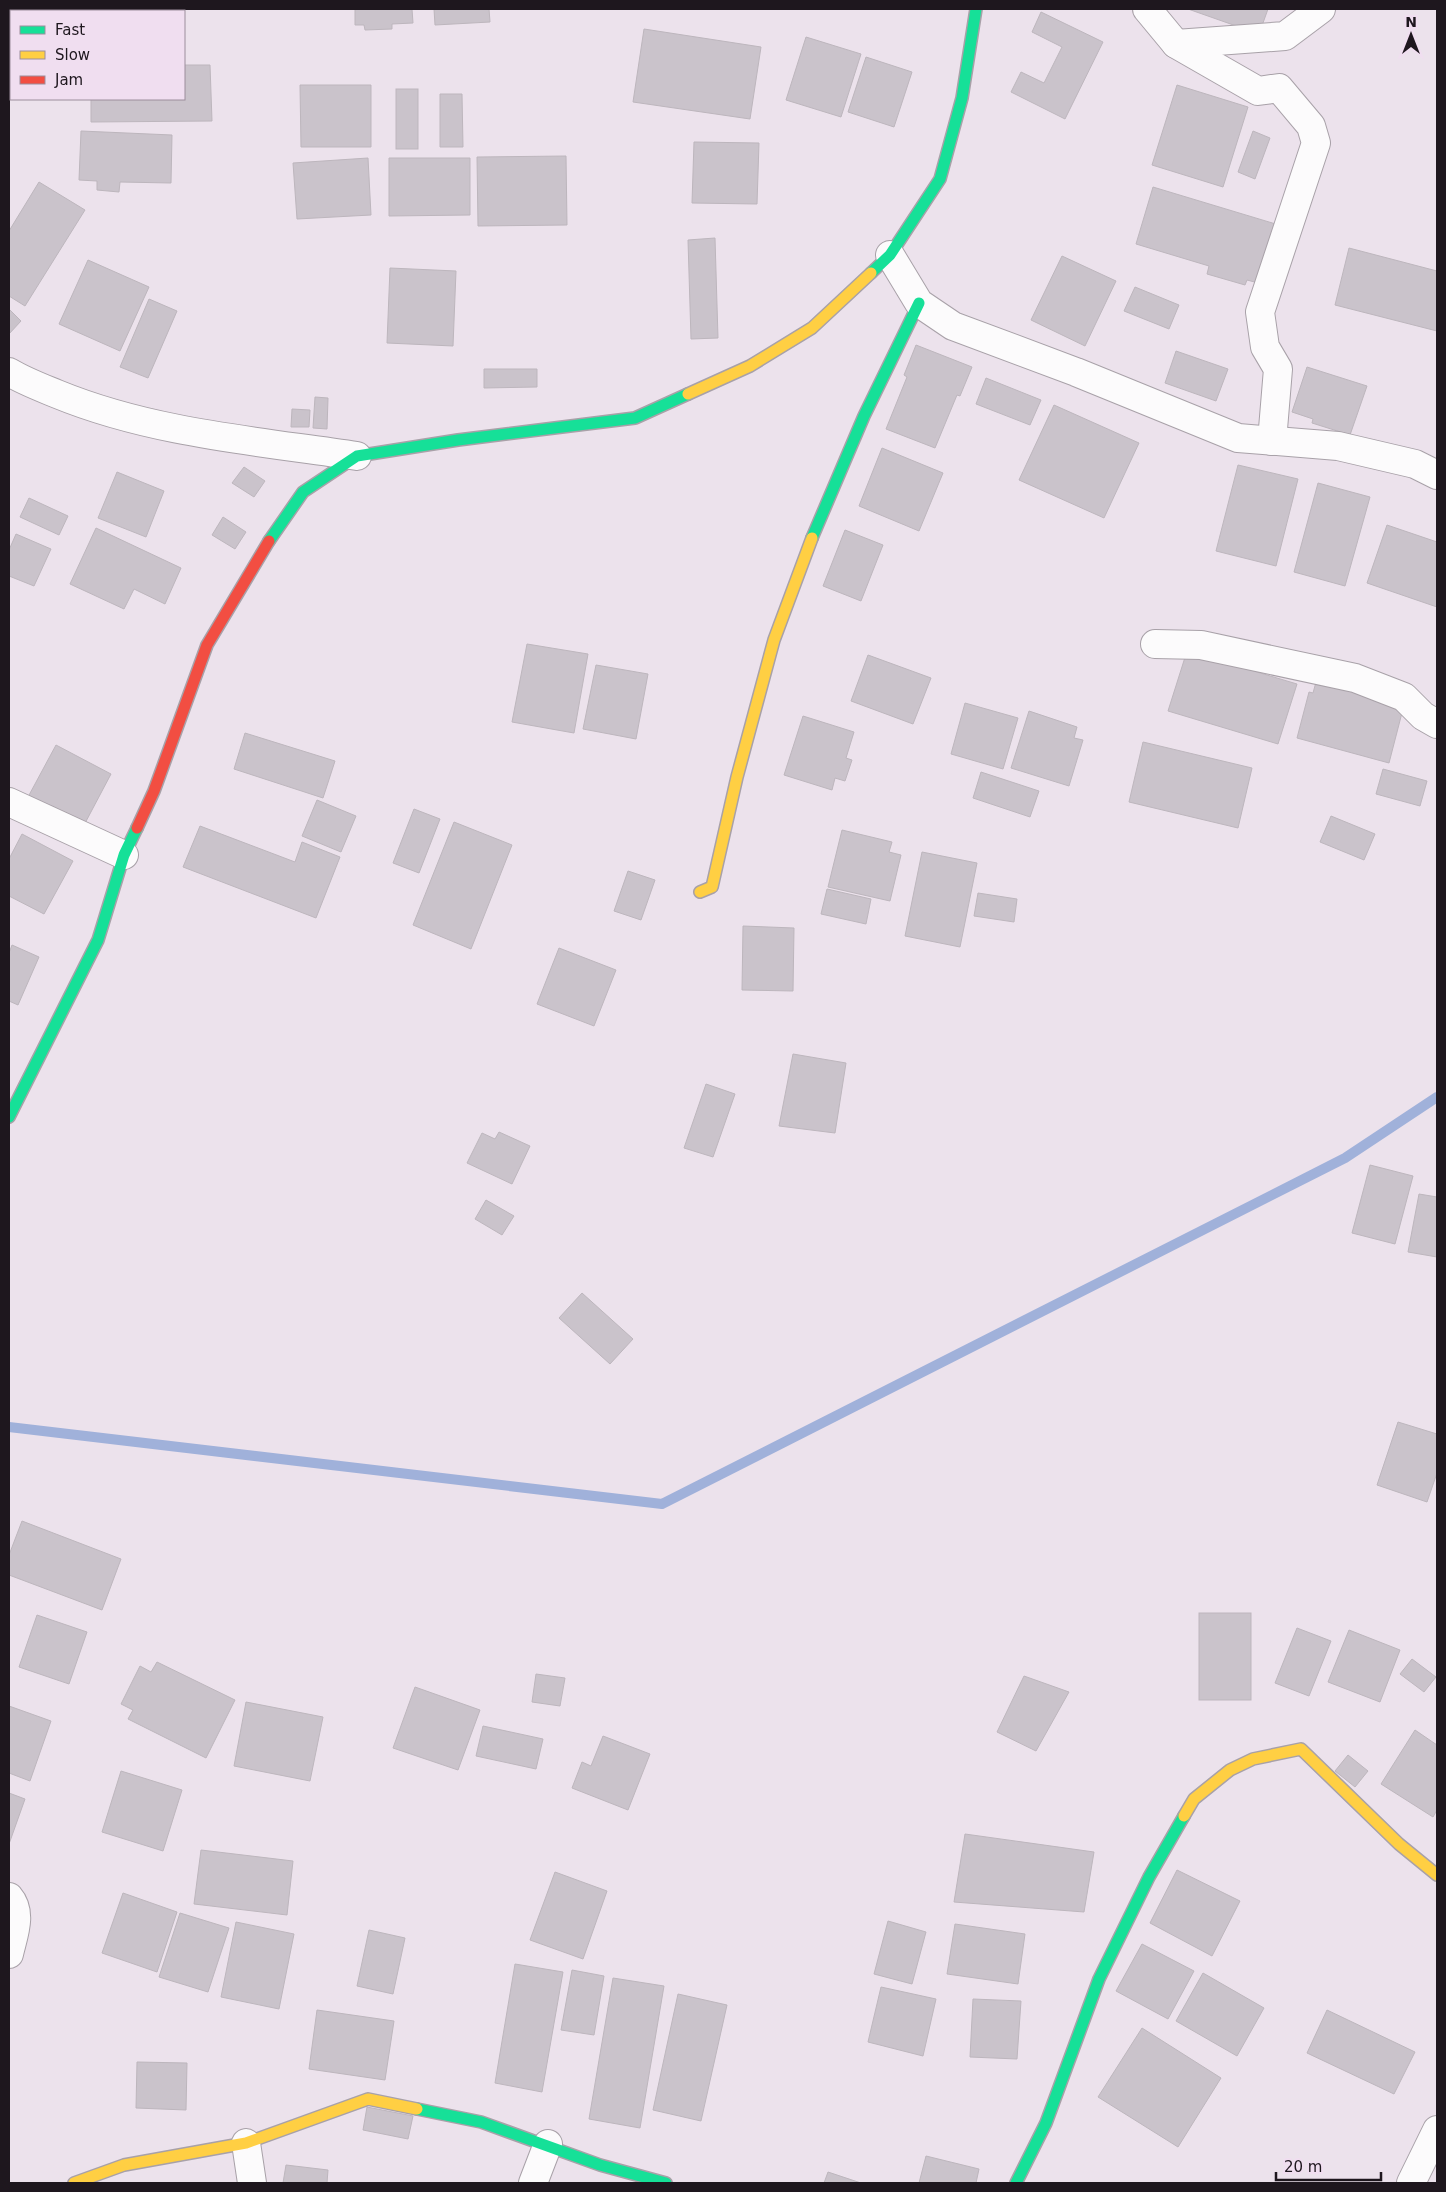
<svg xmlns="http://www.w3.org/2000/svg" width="1446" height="2192" font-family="'DejaVu Sans',sans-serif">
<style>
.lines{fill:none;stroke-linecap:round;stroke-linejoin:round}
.stream{stroke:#a0b1da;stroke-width:10}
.building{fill:#cac3cb;stroke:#bdb6bd}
.street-casing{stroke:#a8a1a8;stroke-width:30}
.fast-casing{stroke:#a8a1a8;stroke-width:14}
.slow-casing{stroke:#a8a1a8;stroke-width:14}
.jam-casing{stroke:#a8a1a8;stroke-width:14}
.street{stroke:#fcfbfc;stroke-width:28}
.fast{stroke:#16e098;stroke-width:11}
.slow{stroke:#ffcf43;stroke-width:11}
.jam{stroke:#f24e42;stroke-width:11}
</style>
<rect width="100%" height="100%" fill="#ece2ec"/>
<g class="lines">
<path class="stream" d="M 9,1427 L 662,1504 L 1345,1158 L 1437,1097"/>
</g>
<g class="building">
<path d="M 9,9 L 48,9 L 46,11 L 11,11 L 11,35 L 9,33 Z"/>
<path d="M 125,9 L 151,9 L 149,11 L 129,11 Z"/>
<path d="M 355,9 L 412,9 L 413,23 L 392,24 L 392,29 L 365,30 L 364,25 L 355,25 Z"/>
<path d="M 434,9 L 489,9 L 490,22 L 435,25 Z"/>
<path d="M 1188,9 L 1268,9 L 1259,34 Z"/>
<path d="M 1041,12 L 1103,42 L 1065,119 L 1011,92 L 1021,72 L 1044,83 L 1062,47 L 1032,32 Z"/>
<path d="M 644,29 L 761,47 L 750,119 L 633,102 Z"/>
<path d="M 806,37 L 861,54 L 841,117 L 786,100 Z"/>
<path d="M 866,57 L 912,72 L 894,127 L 848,112 Z"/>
<path d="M 184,65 L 210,65 L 212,121 L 91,122 L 91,99 L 184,99 Z"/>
<path d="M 300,85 L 371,85 L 371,147 L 301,147 Z"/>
<path d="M 1177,85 L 1248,107 L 1223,187 L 1152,165 Z"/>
<rect x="396" y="89" width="22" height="60"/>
<path d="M 440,94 L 462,94 L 463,147 L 440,147 Z"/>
<path d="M 81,131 L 172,135 L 171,183 L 120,182 L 119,192 L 97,190 L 97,181 L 79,180 Z"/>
<path d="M 1253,131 L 1270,138 L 1255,179 L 1238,172 Z"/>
<path d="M 694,142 L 759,143 L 757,204 L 692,203 Z"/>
<path d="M 566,156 L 567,225 L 478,226 L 477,157 Z"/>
<path d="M 368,158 L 371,215 L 297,219 L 293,163 Z"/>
<path d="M 389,158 L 470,158 L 470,215 L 389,216 Z"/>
<path d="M 39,182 L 85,210 L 25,306 L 9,296 L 9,231 Z"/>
<path d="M 1153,187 L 1279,225 L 1262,284 L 1247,280 L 1245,285 L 1207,274 L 1209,266 L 1136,244 Z"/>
<path d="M 715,238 L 718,338 L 691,339 L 688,240 Z"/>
<path d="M 1349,248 L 1437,271 L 1437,331 L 1335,305 Z"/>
<path d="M 1062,256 L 1116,281 L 1085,346 L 1031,320 Z"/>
<path d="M 88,260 L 149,287 L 120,351 L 59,324 Z"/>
<path d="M 390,268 L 456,271 L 453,346 L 387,343 Z"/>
<path d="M 1135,287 L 1179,305 L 1169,329 L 1124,311 Z"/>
<path d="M 149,299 L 177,311 L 148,378 L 120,367 Z"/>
<path d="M 9,309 L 21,321 L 9,334 Z"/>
<path d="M 916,345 L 972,367 L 960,396 L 957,395 L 935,448 L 886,429 L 907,377 L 904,375 Z"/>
<path d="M 1176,351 L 1228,369 L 1216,401 L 1165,383 Z"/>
<path d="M 1307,367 L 1367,386 L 1350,435 L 1312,423 L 1313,419 L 1292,412 Z"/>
<path d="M 484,369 L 537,369 L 537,387 L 484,388 Z"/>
<path d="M 986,378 L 1041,400 L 1030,425 L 976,404 Z"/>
<path d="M 315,397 L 328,398 L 327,429 L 313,428 Z"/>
<path d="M 1054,405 L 1139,443 L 1104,518 L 1019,480 Z"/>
<path d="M 292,409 L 310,410 L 309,427 L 291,427 Z"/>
<path d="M 882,448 L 943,473 L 919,531 L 859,506 Z"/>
<path d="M 1238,465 L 1298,479 L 1276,566 L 1216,551 Z"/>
<path d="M 244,467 L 265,481 L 254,497 L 232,483 Z"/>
<path d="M 117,472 L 164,491 L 146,537 L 98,518 Z"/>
<path d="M 1318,483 L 1370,497 L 1345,586 L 1294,572 Z"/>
<path d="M 29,498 L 68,516 L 59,535 L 20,517 Z"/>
<path d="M 223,517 L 246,532 L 235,549 L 212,535 Z"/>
<path d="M 1387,525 L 1437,542 L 1437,607 L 1367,583 Z"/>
<path d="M 96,528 L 181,568 L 165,604 L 134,589 L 124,609 L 70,584 Z"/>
<path d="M 845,530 L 883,545 L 861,601 L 823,586 Z"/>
<path d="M 16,534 L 51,549 L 34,586 L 9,576 L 9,550 Z"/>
<path d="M 527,644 L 588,654 L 574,733 L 512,722 Z"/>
<path d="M 1187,651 L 1297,684 L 1278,744 L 1168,711 Z"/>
<path d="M 868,655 L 931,678 L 913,724 L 851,701 Z"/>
<path d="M 596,665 L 648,674 L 636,739 L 583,729 Z"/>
<path d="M 1316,682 L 1404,705 L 1389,763 L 1297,738 L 1309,692 L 1313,693 Z"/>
<path d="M 965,703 L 1018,718 L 1003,769 L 951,754 Z"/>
<path d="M 1029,711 L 1077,727 L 1074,738 L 1083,740 L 1069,786 L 1011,768 Z"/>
<path d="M 803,716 L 854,732 L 846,758 L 852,760 L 845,781 L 835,778 L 832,790 L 784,775 Z"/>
<path d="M 245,733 L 335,761 L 323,798 L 234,769 Z"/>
<path d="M 1143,742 L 1252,768 L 1238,828 L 1129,802 Z"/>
<path d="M 56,745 L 111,774 L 83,827 L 28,797 Z"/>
<path d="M 1383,769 L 1427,781 L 1420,806 L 1376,794 Z"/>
<path d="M 981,772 L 1039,791 L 1030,817 L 973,798 Z"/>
<path d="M 317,800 L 356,816 L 341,852 L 302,836 Z"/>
<path d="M 414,809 L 440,819 L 419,873 L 393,863 Z"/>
<path d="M 1331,816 L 1375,834 L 1364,860 L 1320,842 Z"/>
<path d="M 454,822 L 512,845 L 471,949 L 413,925 Z"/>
<path d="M 200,826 L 295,862 L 302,842 L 340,857 L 316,918 L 183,867 Z"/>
<path d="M 842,830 L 892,842 L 889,852 L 901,855 L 890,901 L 828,887 Z"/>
<path d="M 22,834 L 73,861 L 44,914 L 9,896 L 9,859 Z"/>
<path d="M 922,852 L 977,863 L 960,947 L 905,936 Z"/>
<path d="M 628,871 L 655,880 L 641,920 L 614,911 Z"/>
<path d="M 827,889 L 871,899 L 866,924 L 821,914 Z"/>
<path d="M 978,893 L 1017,899 L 1014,922 L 974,916 Z"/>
<path d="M 743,926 L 794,928 L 793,991 L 742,990 Z"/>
<path d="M 12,945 L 39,957 L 18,1005 L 9,1001 L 9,953 Z"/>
<path d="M 559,948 L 616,970 L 594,1026 L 537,1004 Z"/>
<path d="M 793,1054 L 846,1063 L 835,1133 L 779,1126 Z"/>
<path d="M 706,1084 L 735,1094 L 713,1157 L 684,1148 Z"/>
<path d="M 499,1132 L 530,1146 L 512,1184 L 467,1163 L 482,1133 L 495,1139 Z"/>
<path d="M 1370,1165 L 1413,1176 L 1395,1244 L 1352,1233 Z"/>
<path d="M 1419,1194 L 1437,1197 L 1437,1257 L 1408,1252 Z"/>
<path d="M 486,1200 L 514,1216 L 502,1235 L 475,1219 Z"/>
<path d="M 582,1293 L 633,1339 L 610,1364 L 559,1318 Z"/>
<path d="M 1398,1422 L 1437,1434 L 1437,1473 L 1427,1502 L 1377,1485 Z"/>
<path d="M 22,1521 L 121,1559 L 102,1610 L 9,1575 L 9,1555 Z"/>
<rect x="1199" y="1613" width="52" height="87"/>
<path d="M 37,1615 L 87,1632 L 69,1684 L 19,1667 Z"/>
<path d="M 1297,1628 L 1331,1641 L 1309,1696 L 1275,1683 Z"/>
<path d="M 1349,1630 L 1400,1650 L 1380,1702 L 1328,1682 Z"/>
<path d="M 1412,1659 L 1436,1677 L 1424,1692 L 1400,1674 Z"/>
<path d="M 157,1662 L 235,1700 L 206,1758 L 128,1719 L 133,1710 L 121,1704 L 140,1666 L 151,1672 Z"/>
<path d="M 536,1674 L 565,1678 L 560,1706 L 532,1702 Z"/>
<path d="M 1024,1676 L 1069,1692 L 1036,1751 L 997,1732 Z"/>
<path d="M 415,1687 L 480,1710 L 458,1770 L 393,1748 Z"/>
<path d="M 246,1702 L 323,1717 L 310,1781 L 234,1766 Z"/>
<path d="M 9,1706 L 51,1721 L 30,1781 L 9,1773 Z"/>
<path d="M 483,1726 L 543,1739 L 536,1769 L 476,1756 Z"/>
<path d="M 1415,1730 L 1437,1745 L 1437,1810 L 1433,1817 L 1381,1784 Z"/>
<path d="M 603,1736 L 650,1754 L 628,1810 L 572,1788 L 582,1762 L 591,1766 Z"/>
<path d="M 1348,1755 L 1368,1771 L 1355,1787 L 1335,1771 Z"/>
<path d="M 121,1771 L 182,1790 L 163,1851 L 102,1832 Z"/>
<path d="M 9,1793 L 25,1799 L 9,1844 Z"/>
<path d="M 965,1834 L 1094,1852 L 1084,1912 L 954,1902 Z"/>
<path d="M 201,1850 L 293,1861 L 287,1915 L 194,1904 Z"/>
<path d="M 1177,1870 L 1240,1901 L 1212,1956 L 1150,1923 Z"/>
<path d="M 555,1872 L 607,1891 L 583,1959 L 530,1940 Z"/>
<path d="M 123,1893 L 177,1912 L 157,1972 L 102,1953 Z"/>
<path d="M 180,1913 L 229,1928 L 208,1992 L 159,1977 Z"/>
<path d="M 888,1921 L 926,1932 L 912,1984 L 874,1974 Z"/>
<path d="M 236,1922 L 294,1934 L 279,2009 L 221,1997 Z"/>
<path d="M 955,1924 L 1025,1934 L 1018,1984 L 947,1974 Z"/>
<path d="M 369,1930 L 405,1938 L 393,1994 L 357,1986 Z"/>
<path d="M 1142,1944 L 1194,1971 L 1168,2019 L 1116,1991 Z"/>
<path d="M 515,1964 L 563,1972 L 542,2092 L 495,2083 Z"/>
<path d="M 572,1970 L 604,1976 L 594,2035 L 561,2030 Z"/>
<path d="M 1203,1973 L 1264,2008 L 1237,2056 L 1176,2021 Z"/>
<path d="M 613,1978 L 664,1986 L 640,2128 L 589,2119 Z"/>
<path d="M 881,1987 L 936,1999 L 923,2056 L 868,2042 Z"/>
<path d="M 678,1994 L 727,2005 L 701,2121 L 653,2110 Z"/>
<path d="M 973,1999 L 1021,2001 L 1017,2059 L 970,2057 Z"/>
<path d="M 317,2010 L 394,2021 L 385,2080 L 309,2069 Z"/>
<path d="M 1327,2010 L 1415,2052 L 1394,2094 L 1307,2053 Z"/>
<path d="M 1142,2028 L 1221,2078 L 1178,2147 L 1098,2097 Z"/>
<path d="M 137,2062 L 187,2063 L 186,2110 L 136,2108 Z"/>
<path d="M 367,2107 L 413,2116 L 408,2139 L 363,2130 Z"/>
<path d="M 926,2156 L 979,2169 L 976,2183 L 919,2183 Z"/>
<path d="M 286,2165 L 328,2170 L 327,2183 L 283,2183 Z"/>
<path d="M 828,2172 L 861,2183 L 824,2183 Z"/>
</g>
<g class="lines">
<defs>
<g id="street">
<path d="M 1147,9 L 1176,44 L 1258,91 L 1279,88 L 1311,126 L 1316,143 L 1260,312 L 1265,347 L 1278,369 L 1272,441"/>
<path d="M 1176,44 L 1285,36 L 1321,9"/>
<path d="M 890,255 L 919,303 L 953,326 L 1076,372 L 1238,438 L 1338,446 L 1415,464 L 1437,475"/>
<path d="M 9,372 C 24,381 40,387 57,394 C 152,433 257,441 357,456"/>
<path d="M 1155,644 L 1201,645 L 1355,678 L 1404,697 L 1423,716 L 1437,724"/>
<path d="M 9,802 L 124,855"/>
<path d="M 9,1897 C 23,1913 13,1936 9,1954"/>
<path d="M 246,2143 L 252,2183"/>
<path d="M 533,2183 L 548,2144"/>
<path d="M 1411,2183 L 1437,2130"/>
</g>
<g id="fast">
<path d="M 871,273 L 890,255 L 940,179 L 962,98 L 976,9"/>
<path d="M 812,538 L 864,416 L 919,303"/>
<path d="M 269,541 L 303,492 L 357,456 L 458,440 L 635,418 L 688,394"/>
<path d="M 9,1117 L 98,940 L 124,855 L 137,828"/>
<path d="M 417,2109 L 481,2122 L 600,2165 L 666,2183"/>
<path d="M 1016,2183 L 1046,2123 L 1099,1979 L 1149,1877 L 1184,1816"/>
</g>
<g id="slow">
<path d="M 688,394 L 750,366 L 812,328 L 871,273"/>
<path d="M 700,892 L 712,887 L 737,777 L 774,640 L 812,538"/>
<path d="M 1184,1816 L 1194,1799 L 1230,1770 L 1253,1759 L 1301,1749 L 1399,1844 L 1437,1875"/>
<path d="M 74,2183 L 124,2165 L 246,2143 L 368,2099 L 417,2109"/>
</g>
<path id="jam" d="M 137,828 L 154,791 L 207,645 L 269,541"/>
</defs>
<use href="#street" class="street-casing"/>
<use href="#fast" class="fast-casing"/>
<use href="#slow" class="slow-casing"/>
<use href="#jam" class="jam-casing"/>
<use href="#street" class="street"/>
<use href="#fast" class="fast"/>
<use href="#slow" class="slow"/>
<use href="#jam" class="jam"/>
</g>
<rect width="1446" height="2192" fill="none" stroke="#1e171e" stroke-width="20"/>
<rect x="10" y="10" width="175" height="90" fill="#f0def0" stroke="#9c8e9c"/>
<rect x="20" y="26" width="25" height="8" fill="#16e098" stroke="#9c8e9c"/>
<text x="55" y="35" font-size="15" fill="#1e171e">Fast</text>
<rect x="20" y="51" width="25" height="8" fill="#ffcf43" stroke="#9c8e9c"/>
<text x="55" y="60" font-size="15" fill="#1e171e">Slow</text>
<rect x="20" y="76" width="25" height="8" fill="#f24e42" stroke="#9c8e9c"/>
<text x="55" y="85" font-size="15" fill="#1e171e">Jam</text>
<g transform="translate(1411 35)" stroke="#f0def0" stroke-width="4" paint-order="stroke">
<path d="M0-4L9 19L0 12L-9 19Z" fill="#1e171e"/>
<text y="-8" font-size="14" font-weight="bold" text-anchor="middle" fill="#1e171e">N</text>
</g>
<path d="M1276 2172v8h105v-8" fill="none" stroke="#1e171e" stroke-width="2.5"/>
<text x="1284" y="2172" font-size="15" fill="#1e171e" stroke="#f0def0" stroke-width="4" paint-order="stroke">20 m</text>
</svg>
